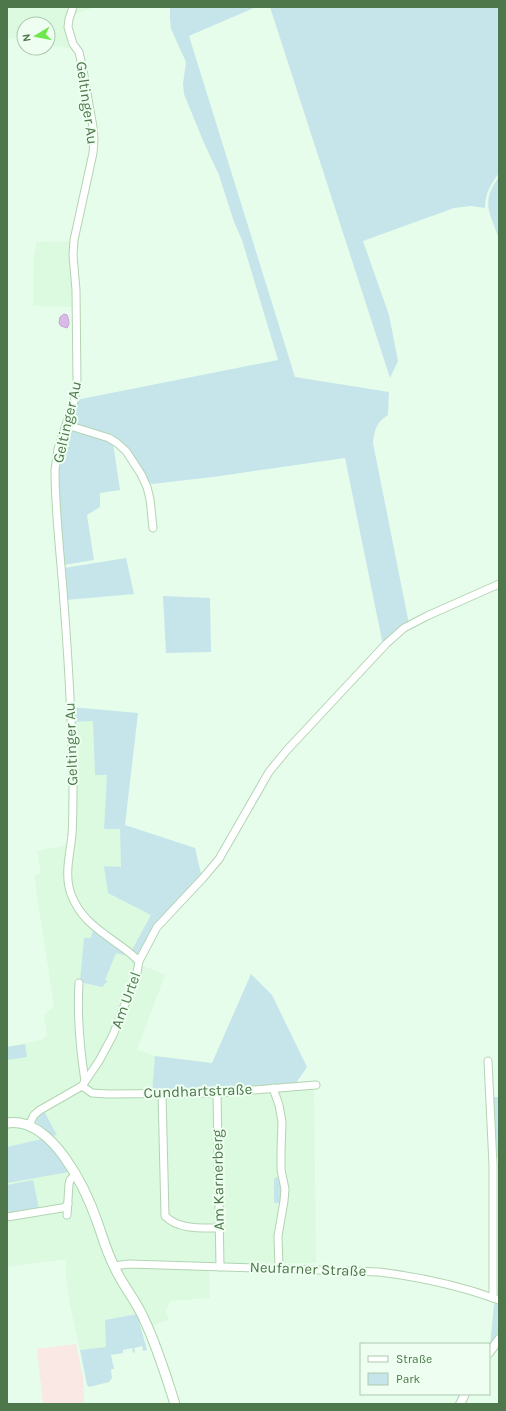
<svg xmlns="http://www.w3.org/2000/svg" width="506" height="1411" font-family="Karla,sans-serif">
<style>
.residential{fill:#dbfadf}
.education{fill:#f9e8e3}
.green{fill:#c5e5eb}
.water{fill:#dabbe7;stroke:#c9a1d9}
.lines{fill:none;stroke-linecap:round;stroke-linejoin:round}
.minor-casing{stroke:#b3d4b3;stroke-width:9}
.tertiary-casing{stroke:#b3d4b3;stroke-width:10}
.secondary-casing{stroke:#add4ad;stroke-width:11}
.minor{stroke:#fff;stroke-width:7}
.tertiary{stroke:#fff;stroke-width:8}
.secondary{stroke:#fff;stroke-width:9}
.labels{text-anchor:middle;stroke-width:4;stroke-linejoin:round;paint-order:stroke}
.street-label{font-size:15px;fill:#4e774b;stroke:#eefff1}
</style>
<rect width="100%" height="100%" fill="#e7fdeb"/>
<g class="residential">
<path d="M 7,7 L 95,7 L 67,17 L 66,31 L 68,48 L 48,45 L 48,24 L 24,24 L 24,41 L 7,38 Z"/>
<path d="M 72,241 L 75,307 L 33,306 L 34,255 L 37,242 Z"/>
<path d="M 93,721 L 95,774 L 107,775 L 104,829 L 120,829 L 121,867 L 105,866 L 151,915 L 140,954 L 142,965 L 165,975 L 137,1050 L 155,1056 L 152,1094 L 314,1087 L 316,1263 L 277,1263 L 277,1266 L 209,1264 L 210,1298 L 170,1301 L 166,1311 L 169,1320 L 151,1326 L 145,1312 L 106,1320 L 106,1348 L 80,1350 L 69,1300 L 66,1276 L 66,1259 L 7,1267 L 7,1047 L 41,1040 L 47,1035 L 44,1015 L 54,1007 L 34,875 L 41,873 L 37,851 L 72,844 L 73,722 Z"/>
</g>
<path class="education" d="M 76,1344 L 83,1378 L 84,1404 L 43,1404 L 37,1349 Z"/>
<g class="green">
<path d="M 170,7 L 256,7 L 189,36 L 295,377 L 389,392 L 388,415 C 376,423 375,429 373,443 L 409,624 L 383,645 L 345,458 L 213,477 L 152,484 L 146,479 L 129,451 L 74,424 L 71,419 L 76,400 L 278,360 L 242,240 L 234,222 L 219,175 L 204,143 L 184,94 L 183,84 L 186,62 L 171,29 L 170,19 Z"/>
<path d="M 270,7 L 499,7 L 499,173 C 491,184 485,193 485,208 L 471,206 L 454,208 L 363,241 L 389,315 L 398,361 L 390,378 Z"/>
<path d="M 499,177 L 499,239 C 490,212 480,203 499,177 Z"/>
<path d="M 71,430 L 75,430 L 113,443 L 120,490 L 100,493 L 100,507 L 87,515 L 94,560 L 63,565 L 57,463 L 64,439 L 68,431 Z"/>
<path d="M 126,558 L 134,594 L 66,600 L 64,568 Z"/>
<path d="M 163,596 L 210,598 L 211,652 L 166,653 Z"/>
<path d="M 71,707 L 138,713 L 125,825 L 195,848 L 202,878 L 186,893 L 140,954 L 136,954 L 132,950 L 151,915 L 108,893 L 104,866 L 121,867 L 120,829 L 104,829 L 107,775 L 95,775 L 93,721 L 73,722 Z"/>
<path d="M 93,930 L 94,930 L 130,956 L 134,961 L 132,964 L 132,961 L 127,956 L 116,953 L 105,980 L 108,981 L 102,987 L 80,982 L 84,938 L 91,938 Z"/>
<path d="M 251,974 L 272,995 L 307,1067 L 296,1083 C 270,1088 242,1092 216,1092 C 195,1091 172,1086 152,1093 L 155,1056 L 212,1063 Z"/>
<path d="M 25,1044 L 27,1057 L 7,1060 L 7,1047 Z"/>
<path d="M 491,1097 L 499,1097 L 499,1158 L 494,1158 Z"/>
<path d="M 44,1111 L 57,1135 L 52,1136 L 36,1122 L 36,1119 Z"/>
<path d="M 42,1139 L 52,1148 L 69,1172 L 7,1183 L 7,1147 Z"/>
<path d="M 280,1177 L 283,1189 L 282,1203 L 274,1203 L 274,1178 Z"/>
<path d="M 33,1180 L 39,1209 L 9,1214 L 7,1203 L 7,1185 Z"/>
<path d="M 497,1302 L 499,1303 L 499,1336 L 490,1346 L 494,1305 L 495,1303 Z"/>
<path d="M 137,1314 L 147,1350 L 143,1351 L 142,1346 L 134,1348 L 135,1352 L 133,1353 L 132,1348 L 123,1350 L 123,1353 L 111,1355 L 114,1369 L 111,1369 L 112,1378 L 109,1382 L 89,1387 L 87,1385 L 80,1350 L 106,1347 L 105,1320 Z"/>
</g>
<path class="water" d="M 64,314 L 67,315 C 69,319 70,325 67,328 L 61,326 L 59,323 L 60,317 Z"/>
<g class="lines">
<defs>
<g id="minor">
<path d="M 67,425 L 109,438 L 117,443 L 126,451 L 141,474 L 147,487 L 150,499 L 153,528"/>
<path d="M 139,961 L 157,927 L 203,878 L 219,859 L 269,772 L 287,750 L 386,644 L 404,628 L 427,616 L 499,584"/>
<path d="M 79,983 C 77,1016 80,1049 85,1081"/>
<path d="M 488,1061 L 493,1165 L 493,1298"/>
<path d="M 82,1086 L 92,1093 L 108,1094 L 217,1093 L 316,1085"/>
<path d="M 273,1088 L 279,1105 L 282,1122 L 281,1152 L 281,1170 L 285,1189 L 284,1201 L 278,1236 L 279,1268"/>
<path d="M 162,1093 L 165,1216 C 179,1230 202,1228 220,1228"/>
<path d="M 217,1093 L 220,1267"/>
<path d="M 29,1125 L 34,1115 L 40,1110 L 82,1086 L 99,1061 L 113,1035 L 137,973 L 139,961 C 116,938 84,929 71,894 C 64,875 70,854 72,835 C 73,818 73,800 73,783 C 72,719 68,654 63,590 C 60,550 55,510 55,470 L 58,449 L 74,401 L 77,383 L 76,290 L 73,255 L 74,240 L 93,153 L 94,139 L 93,127 L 83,70 L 79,52 L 73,44 L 68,27 L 69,19 L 73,7"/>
<path d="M 67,1215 L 69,1184 L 70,1180 L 75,1175"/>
<path d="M 7,1217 L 62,1208 L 65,1207 L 68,1204"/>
<path d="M 113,1266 L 129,1264 L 379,1272 C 420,1277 461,1286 499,1300"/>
</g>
<g id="tertiary">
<path d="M 489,1353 L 499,1339"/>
<path d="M 460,1404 L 465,1394"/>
</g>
<path id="secondary" d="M 7,1123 C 52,1116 86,1189 98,1224 C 103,1238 107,1253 114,1266 C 122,1285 136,1300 144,1319 C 157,1346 166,1376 175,1404"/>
</defs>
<use href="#minor" class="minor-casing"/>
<use href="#tertiary" class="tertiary-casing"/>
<use href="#secondary" class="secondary-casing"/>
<use href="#minor" class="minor"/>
<use href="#tertiary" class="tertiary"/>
<use href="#secondary" class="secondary"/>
</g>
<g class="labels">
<g class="street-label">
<text transform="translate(87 103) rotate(82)" y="5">Geltinger Au</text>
<text transform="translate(67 422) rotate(-77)" y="5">Geltinger Au</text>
<text transform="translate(71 744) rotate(-92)" y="5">Geltinger Au</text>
<text transform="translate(126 1000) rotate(-70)" y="5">Am Urtel</text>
<text transform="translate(198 1091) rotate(-2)" y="5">Cundhartstraße</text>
<text transform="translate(218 1180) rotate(-91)" y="5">Am Karnerberg</text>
<text transform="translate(308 1269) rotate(2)" y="5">Neufarner Straße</text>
</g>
</g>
<rect width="506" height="1411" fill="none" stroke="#4e774b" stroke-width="16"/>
<rect x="360" y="1343" width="130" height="52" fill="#eefff1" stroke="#aec9af"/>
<rect x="368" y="1356" width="20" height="6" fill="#ffffff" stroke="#aec9af"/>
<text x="396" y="1363" font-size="12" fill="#4e774b">Straße</text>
<rect x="368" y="1373" width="20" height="12" fill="#c5e5eb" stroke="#aec9af"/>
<text x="396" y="1383" font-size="12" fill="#4e774b">Park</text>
<g transform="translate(36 36) rotate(260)"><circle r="19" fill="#eefff1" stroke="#aec9af"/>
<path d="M0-3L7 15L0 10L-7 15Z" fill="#6de84b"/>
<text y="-6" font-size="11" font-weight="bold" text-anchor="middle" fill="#4e774b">N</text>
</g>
</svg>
